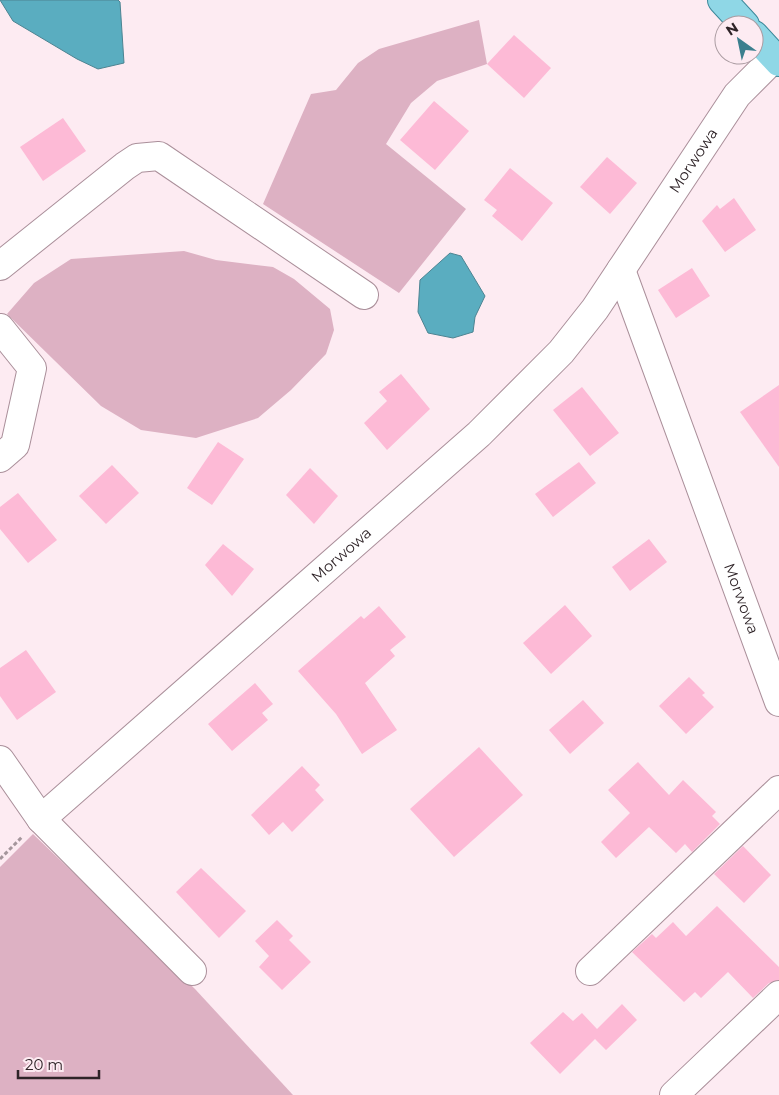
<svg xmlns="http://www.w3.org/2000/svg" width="779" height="1095" font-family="Montserrat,sans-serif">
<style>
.green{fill:#ddb1c3}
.water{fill:#5aadc0;stroke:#4d8492}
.building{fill:#fdbad6}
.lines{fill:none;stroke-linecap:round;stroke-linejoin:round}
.street-casing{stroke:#aa8f9a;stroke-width:30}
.primary-casing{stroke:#3c8799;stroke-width:30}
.path{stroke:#a5969c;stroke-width:3;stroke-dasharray:4 2.5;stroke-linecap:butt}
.street{stroke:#fff;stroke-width:28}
.primary{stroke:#8fd7e6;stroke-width:28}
.labels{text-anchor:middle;stroke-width:5;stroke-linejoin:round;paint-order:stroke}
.street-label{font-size:15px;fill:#2e2327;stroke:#fdebf2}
</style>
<rect width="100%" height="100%" fill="#fdebf2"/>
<g class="green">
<path d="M 479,20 L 487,64 L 437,81 L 411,103 L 386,144 L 466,209 L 399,293 L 263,204 L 311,94 L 336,90 L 358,63 L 379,49 Z"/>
<path d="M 184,251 L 216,260 L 273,267 L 294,279 L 330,309 L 334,330 L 326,354 L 291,390 L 258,418 L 196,438 L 141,430 L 101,406 L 7,314 L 34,283 L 71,259 Z"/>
<path d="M 33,834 L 195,989 L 293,1095 L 0,1095 L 0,867 Z"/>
</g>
<g class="water">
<path d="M 0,0 L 118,0 L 120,2 L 124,63 L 98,69 L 77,59 L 13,21 Z"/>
<path d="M 450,253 L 461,256 L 485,296 L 475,317 L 473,332 L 453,338 L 428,333 L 418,312 L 420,280 Z"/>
</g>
<g class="building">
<path d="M 514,35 L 551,68 L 524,98 L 487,64 Z"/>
<path d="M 434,101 L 469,131 L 435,170 L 400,140 Z"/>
<path d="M 63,118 L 86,151 L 43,181 L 20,147 Z"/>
<path d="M 607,157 L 637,183 L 610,214 L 580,187 Z"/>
<path d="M 510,168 L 553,203 L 522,241 L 492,216 L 497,210 L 484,200 Z"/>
<path d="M 734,198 L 756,230 L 725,252 L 702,221 L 717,205 L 720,209 Z"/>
<path d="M 692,268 L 710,296 L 676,318 L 658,290 Z"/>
<path d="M 401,374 L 430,409 L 387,450 L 364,423 L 387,401 L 379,392 Z"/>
<path d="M 779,385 L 779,467 L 740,412 Z"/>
<path d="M 582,387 L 619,433 L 590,456 L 553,410 Z"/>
<path d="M 218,442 L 244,459 L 212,505 L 187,488 Z"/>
<path d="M 579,462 L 596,483 L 553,517 L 535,494 Z"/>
<path d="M 112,465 L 139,493 L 106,524 L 79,496 Z"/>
<path d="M 310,468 L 338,496 L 314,524 L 286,495 Z"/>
<path d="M 18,493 L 57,540 L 28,563 L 0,529 L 0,507 Z"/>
<path d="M 649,539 L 667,562 L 630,591 L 612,567 Z"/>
<path d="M 223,544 L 254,569 L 232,596 L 205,565 Z"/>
<path d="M 565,605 L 592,636 L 551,674 L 523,643 Z"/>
<path d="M 379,606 L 406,637 L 390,650 L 395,656 L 365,683 L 397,730 L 362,754 L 336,714 L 298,671 L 361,616 L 364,619 Z"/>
<path d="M 26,650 L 56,692 L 17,720 L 0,696 L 0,668 Z"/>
<path d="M 689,677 L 705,693 L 702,695 L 714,707 L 686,734 L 659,706 Z"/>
<path d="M 255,683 L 273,704 L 262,713 L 268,720 L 232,751 L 208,724 Z"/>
<path d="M 583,700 L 604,723 L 570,754 L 549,730 Z"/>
<path d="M 479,747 L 523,795 L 454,857 L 410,809 Z"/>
<path d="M 638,762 L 669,795 L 683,780 L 716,812 L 712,816 L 720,824 L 692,852 L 685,844 L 676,853 L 649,827 L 616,858 L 601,842 L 630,813 L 608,790 Z"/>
<path d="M 302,766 L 320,785 L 315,790 L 324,800 L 292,832 L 283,822 L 269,835 L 251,815 Z"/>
<path d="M 743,846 L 771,875 L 744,903 L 714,874 Z"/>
<path d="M 201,868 L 246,911 L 219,938 L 176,892 Z"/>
<path d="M 717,906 L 779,967 L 779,980 L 769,983 L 753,998 L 728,972 L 701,998 L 695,992 L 684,1002 L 632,952 L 652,934 L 656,938 L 673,922 L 686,936 Z"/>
<path d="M 277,920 L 293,936 L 289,940 L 311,962 L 282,990 L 259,967 L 269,956 L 255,941 Z"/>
<path d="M 622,1004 L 637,1020 L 606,1050 L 595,1039 L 560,1074 L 530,1043 L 563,1012 L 573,1021 L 582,1013 L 597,1029 Z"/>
</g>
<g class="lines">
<defs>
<g id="street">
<path d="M 0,266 L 125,166 L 137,158 L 159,156 L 364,295"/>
<path id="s1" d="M 621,270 L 779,702"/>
<path d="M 0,328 L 32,368 L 15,445 L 0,458"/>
<path d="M 0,760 L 41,819 L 192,971"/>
<path id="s2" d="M 41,819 L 479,434 L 561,352 L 595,309 L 737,95 L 775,57"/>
<path d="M 590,971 L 779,790"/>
<path d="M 674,1095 L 779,995"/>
</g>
<g id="primary">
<path d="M 722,0 L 745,25"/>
<path d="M 754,35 L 779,62"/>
</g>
</defs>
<use href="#street" class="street-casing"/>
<use href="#primary" class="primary-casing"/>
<path class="path" d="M 0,859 L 22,837"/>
<use href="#street" class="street"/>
<use href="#primary" class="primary"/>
</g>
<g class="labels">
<g class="street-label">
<text dy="5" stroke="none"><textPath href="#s2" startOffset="932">Morwowa</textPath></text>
<text dy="5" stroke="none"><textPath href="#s2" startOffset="400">Morwowa</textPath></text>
<text dy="5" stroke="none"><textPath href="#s1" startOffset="350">Morwowa</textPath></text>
</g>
</g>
<g transform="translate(739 40) rotate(327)"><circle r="24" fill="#fdebf2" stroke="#aa9ba1"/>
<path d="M0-4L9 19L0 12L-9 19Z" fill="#3b7f8e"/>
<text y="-8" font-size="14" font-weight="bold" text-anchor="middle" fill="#2e2327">N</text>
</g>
<path d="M18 1070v8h81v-8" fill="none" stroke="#2e2327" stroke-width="2.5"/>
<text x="25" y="1070" font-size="15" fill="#2e2327" stroke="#fdebf2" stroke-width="4" paint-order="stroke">20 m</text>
</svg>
